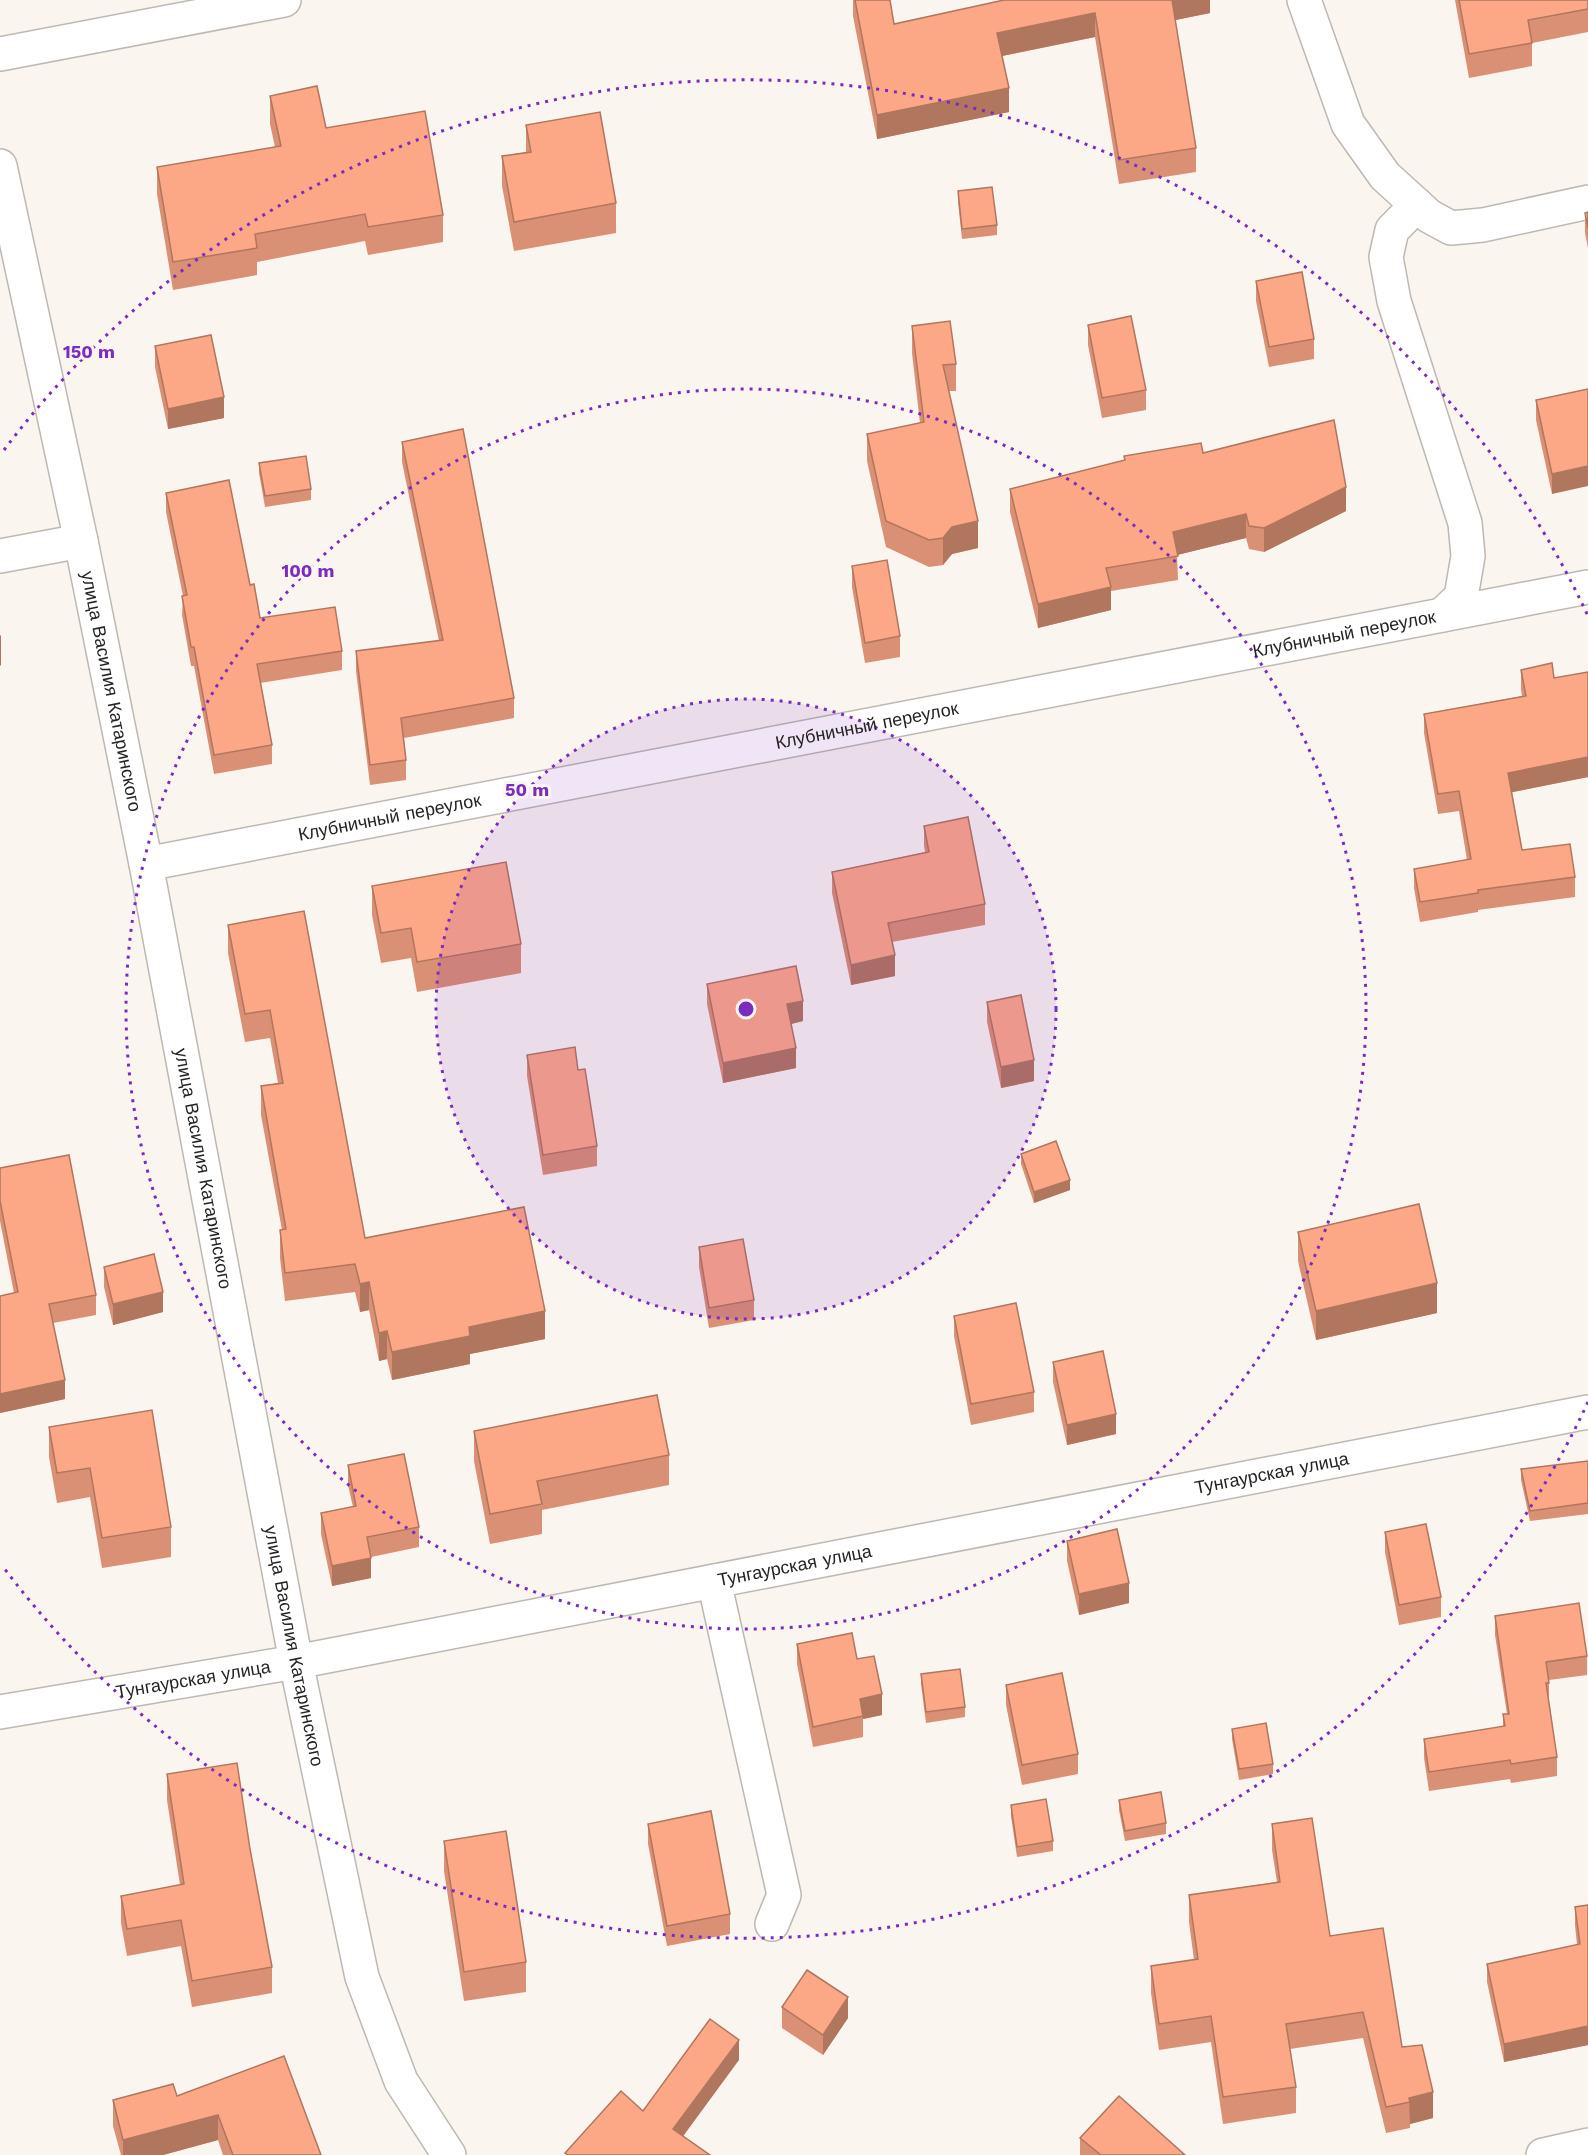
<svg xmlns="http://www.w3.org/2000/svg" width="1588" height="2155" font-family="'Work Sans',sans-serif">
<style>
.lines{fill:none;stroke-linecap:round;stroke-linejoin:round}
.minor-casing{stroke:#bdb8b3;stroke-width:36}
.minor{stroke:#fff;stroke-width:33}
.wall{fill:#d99074}
.shaded-wall{fill:#b0765e}
.building{fill:#fca887;stroke:#b0765e;stroke-width:1.5}
.ring{fill:none;stroke:#7b2cbf;stroke-width:3;stroke-dasharray:3 6}
.labels{text-anchor:middle;stroke-width:6;stroke-linejoin:round;paint-order:stroke}
.street-label{font-size:18px;fill:#262422;stroke:#fbf5f0}
.centre{fill:#7b2cbf;stroke:#fbf5f0;stroke-width:3}
.ring-label{font-size:18px;text-anchor:middle;font-weight:bold;fill:#7b2cbf;stroke:#fbf5f0;stroke-width:6;stroke-linejoin:round;paint-order:stroke}
</style>
<rect width="100%" height="100%" fill="#fbf5f0"/>
<g class="lines">
<defs>
<g id="minor">
<path d="M 1304,0 L 1348,124 L 1385,176 L 1429,216 L 1451,228 L 1483,225 L 1588,202"/>
<path d="M 0,54 L 284,0"/>
<path id="s1" d="M 0,166 L 81,541 L 146,864 L 296,1662 L 362,1977 L 401,2081 L 449,2155"/>
<path d="M 1417,205 L 1392,230 L 1386,257 L 1394,301 L 1465,523 L 1468,556 L 1461,597 L 1442,615"/>
<path d="M 0,556 L 81,541"/>
<path id="s2" d="M 146,864 L 1588,587"/>
<path d="M 714,1581 L 784,1895 L 772,1924"/>
<path id="s3" d="M 0,1712 L 296,1662 L 1588,1412"/>
<path d="M 1543,2155 L 1588,2145"/>
</g>
</defs>
<use href="#minor" class="minor-casing"/>
<use href="#minor" class="minor"/>
</g>
<g class="wall">
<path d="M 853,0 L 890,0 L 894,24 L 1210,0 L 1210,13 L 1175,20 L 1196,148 L 1196,172 L 1119,184 L 1095,37 L 1002,56 L 1009,112 L 877,139 L 853,16 Z"/>
<path d="M 1455,0 L 1588,0 L 1588,32 L 1532,43 L 1532,66 L 1469,78 Z"/>
<path d="M 270,96 L 326,128 L 443,215 L 443,242 L 368,255 L 365,241 L 257,262 L 257,275 L 173,290 L 157,194 L 157,167 L 275,147 L 270,124 Z"/>
<path d="M 526,125 L 616,203 L 616,233 L 514,251 L 502,186 L 502,156 L 526,152 Z"/>
<path d="M 958,191 L 997,225 L 997,235 L 962,239 L 958,202 Z"/>
<path d="M 1588,212 L 1588,248 L 1585,233 L 1585,213 Z"/>
<path d="M 1256,281 L 1314,339 L 1314,359 L 1269,367 L 1256,301 Z"/>
<path d="M 1088,325 L 1146,390 L 1146,410 L 1102,418 L 1088,345 Z"/>
<path d="M 912,326 L 956,364 L 956,391 L 949,391 L 978,548 L 952,554 L 943,565 L 929,567 L 886,547 L 867,461 L 867,434 L 920,423 L 912,353 Z"/>
<path d="M 155,346 L 224,418 L 168,429 L 155,367 Z"/>
<path d="M 1588,389 L 1552,494 L 1536,420 L 1536,400 Z"/>
<path d="M 402,442 L 514,698 L 514,718 L 404,738 L 406,760 L 406,780 L 370,785 L 356,671 L 356,651 L 439,641 L 402,462 Z"/>
<path d="M 1203,453 L 1346,511 L 1264,552 L 1249,549 L 1246,538 L 1177,555 L 1178,580 L 1111,591 L 1111,610 L 1038,628 L 1010,512 L 1010,489 L 1124,461 L 1124,456 Z"/>
<path d="M 259,463 L 311,489 L 311,500 L 265,507 L 259,473 Z"/>
<path d="M 166,493 L 250,585 L 260,618 L 342,651 L 342,670 L 260,683 L 272,745 L 272,764 L 214,774 L 194,666 L 191,666 L 182,615 L 183,596 L 166,512 Z"/>
<path d="M 852,566 L 900,636 L 900,657 L 865,663 L 852,587 Z"/>
<path d="M 1521,670 L 1554,678 L 1588,777 L 1512,792 L 1522,850 L 1575,877 L 1575,897 L 1478,910 L 1478,912 L 1420,922 L 1414,888 L 1414,869 L 1467,860 L 1459,811 L 1438,814 L 1424,733 L 1424,714 L 1522,696 L 1521,689 Z"/>
<path d="M 924,826 L 985,904 L 985,925 L 892,942 L 895,976 L 851,985 L 832,893 L 832,872 L 925,852 L 924,846 Z"/>
<path d="M 372,886 L 521,944 L 521,973 L 417,992 L 411,958 L 381,963 L 372,915 Z"/>
<path d="M 304,911 L 365,1238 L 545,1339 L 470,1354 L 470,1364 L 392,1380 L 387,1359 L 379,1361 L 369,1310 L 360,1312 L 355,1292 L 285,1301 L 280,1258 L 280,1230 L 282,1230 L 261,1115 L 261,1086 L 278,1083 L 270,1038 L 245,1042 L 228,953 L 228,925 Z"/>
<path d="M 707,984 L 803,1021 L 791,1024 L 796,1068 L 723,1083 L 707,1004 Z"/>
<path d="M 987,1002 L 1034,1081 L 1001,1088 L 987,1022 Z"/>
<path d="M 527,1055 L 578,1070 L 597,1146 L 597,1166 L 543,1175 L 527,1076 Z"/>
<path d="M 1021,1154 L 1070,1190 L 1034,1203 L 1021,1164 Z"/>
<path d="M 0,1168 L 96,1295 L 96,1315 L 53,1323 L 65,1399 L 0,1413 L 0,1296 L 14,1293 L 0,1221 Z"/>
<path d="M 1298,1232 L 1437,1313 L 1316,1340 L 1298,1261 Z"/>
<path d="M 699,1247 L 754,1300 L 754,1320 L 709,1328 L 699,1267 Z"/>
<path d="M 104,1267 L 163,1312 L 113,1325 L 104,1287 Z"/>
<path d="M 954,1316 L 1034,1392 L 1034,1412 L 971,1425 L 954,1336 Z"/>
<path d="M 1053,1362 L 1116,1434 L 1067,1445 L 1053,1382 Z"/>
<path d="M 49,1427 L 171,1527 L 171,1557 L 102,1568 L 90,1497 L 57,1503 L 49,1457 Z"/>
<path d="M 474,1431 L 669,1455 L 669,1485 L 542,1510 L 542,1534 L 490,1544 L 474,1461 Z"/>
<path d="M 1588,1461 L 1588,1514 L 1530,1521 L 1521,1480 L 1521,1469 Z"/>
<path d="M 348,1465 L 419,1527 L 419,1547 L 371,1557 L 371,1578 L 332,1586 L 321,1534 L 321,1513 L 353,1507 L 348,1485 Z"/>
<path d="M 1385,1532 L 1441,1597 L 1441,1617 L 1399,1625 L 1385,1552 Z"/>
<path d="M 1067,1541 L 1129,1603 L 1079,1615 L 1067,1561 Z"/>
<path d="M 1495,1616 L 1587,1656 L 1587,1675 L 1549,1680 L 1549,1701 L 1557,1757 L 1557,1776 L 1511,1783 L 1510,1779 L 1429,1791 L 1424,1758 L 1424,1739 L 1503,1727 L 1503,1714 L 1507,1714 L 1495,1635 Z"/>
<path d="M 797,1644 L 857,1659 L 882,1715 L 863,1719 L 863,1737 L 813,1747 L 797,1664 Z"/>
<path d="M 921,1674 L 965,1707 L 965,1717 L 926,1723 L 921,1684 Z"/>
<path d="M 1006,1685 L 1078,1754 L 1078,1774 L 1022,1785 L 1006,1705 Z"/>
<path d="M 1232,1729 L 1273,1764 L 1273,1774 L 1239,1780 L 1232,1739 Z"/>
<path d="M 167,1774 L 250,1849 L 272,1967 L 272,1993 L 192,2007 L 181,1946 L 127,1956 L 121,1923 L 121,1896 L 180,1885 L 167,1800 Z"/>
<path d="M 1119,1800 L 1166,1823 L 1166,1834 L 1125,1841 L 1119,1810 Z"/>
<path d="M 1011,1805 L 1053,1841 L 1053,1851 L 1017,1857 L 1011,1816 Z"/>
<path d="M 648,1824 L 730,1914 L 730,1934 L 667,1946 L 648,1844 Z"/>
<path d="M 1272,1824 L 1330,1936 L 1402,2047 L 1433,2118 L 1410,2124 L 1410,2128 L 1386,2133 L 1363,2038 L 1290,2049 L 1296,2087 L 1296,2113 L 1223,2124 L 1211,2042 L 1159,2050 L 1151,1993 L 1151,1966 L 1194,1960 L 1189,1922 L 1189,1895 L 1277,1882 L 1272,1850 Z"/>
<path d="M 444,1841 L 526,1962 L 526,1992 L 464,2001 L 444,1871 Z"/>
<path d="M 1588,1905 L 1588,2045 L 1504,2062 L 1487,1982 L 1487,1964 L 1577,1945 L 1575,1925 L 1575,1907 Z"/>
<path d="M 782,2007 L 848,2018 L 823,2055 L 782,2028 Z"/>
<path d="M 177,2096 L 321,2155 L 223,2155 L 218,2140 L 163,2155 L 121,2155 L 113,2126 L 113,2100 Z"/>
<path d="M 1080,2138 L 1185,2155 L 1080,2155 Z"/>
</g>
<g class="shaded-wall">
<path d="M 1171,0 L 1210,0 L 1210,13 L 1171,21 Z"/>
<path d="M 1095,13 L 1095,37 L 997,57 L 997,33 Z"/>
<path d="M 1009,88 L 1009,112 L 877,139 L 877,115 Z"/>
<path d="M 224,397 L 224,418 L 168,429 L 168,409 Z"/>
<path d="M 1588,466 L 1588,486 L 1552,494 L 1552,474 Z"/>
<path d="M 1346,487 L 1346,511 L 1264,552 L 1264,528 Z"/>
<path d="M 1246,514 L 1246,538 L 1173,556 L 1173,532 Z"/>
<path d="M 978,521 L 978,548 L 952,554 L 943,565 L 943,538 L 952,527 Z"/>
<path d="M 1111,587 L 1111,610 L 1038,628 L 1038,604 Z"/>
<path d="M 1,635 L 1,665 L 0,666 L 0,636 Z"/>
<path d="M 1588,757 L 1588,777 L 1508,793 L 1508,773 Z"/>
<path d="M 895,955 L 895,976 L 851,985 L 851,965 Z"/>
<path d="M 803,1001 L 803,1021 L 787,1025 L 787,1004 Z"/>
<path d="M 796,1048 L 796,1068 L 723,1083 L 723,1063 Z"/>
<path d="M 1034,1060 L 1034,1081 L 1001,1088 L 1001,1067 Z"/>
<path d="M 1070,1180 L 1070,1190 L 1034,1203 L 1034,1192 Z"/>
<path d="M 369,1282 L 369,1310 L 360,1312 L 360,1284 Z"/>
<path d="M 1437,1283 L 1437,1313 L 1316,1340 L 1316,1311 Z"/>
<path d="M 163,1292 L 163,1312 L 113,1325 L 113,1304 Z"/>
<path d="M 545,1311 L 545,1339 L 470,1354 L 470,1364 L 392,1380 L 392,1352 L 469,1327 Z"/>
<path d="M 387,1331 L 387,1359 L 379,1361 L 379,1333 Z"/>
<path d="M 65,1380 L 65,1399 L 0,1413 L 0,1394 Z"/>
<path d="M 1116,1414 L 1116,1434 L 1067,1445 L 1067,1425 Z"/>
<path d="M 371,1558 L 371,1578 L 332,1586 L 332,1566 Z"/>
<path d="M 1129,1583 L 1129,1603 L 1079,1615 L 1079,1594 Z"/>
<path d="M 882,1694 L 882,1715 L 863,1719 L 860,1699 Z"/>
<path d="M 848,1997 L 848,2018 L 823,2055 L 823,2035 Z"/>
<path d="M 1588,2026 L 1588,2045 L 1504,2062 L 1504,2044 Z"/>
<path d="M 739,2040 L 739,2060 L 673,2150 L 673,2129 Z"/>
<path d="M 1433,2092 L 1433,2118 L 1410,2124 L 1409,2098 Z"/>
<path d="M 218,2115 L 218,2140 L 163,2155 L 123,2155 L 123,2140 Z"/>
</g>
<g class="building">
<path d="M 855,0 L 890,0 L 894,24 L 1004,0 L 1172,0 L 1196,148 L 1119,160 L 1095,13 L 997,33 L 1009,88 L 877,115 Z"/>
<path d="M 1459,0 L 1588,0 L 1588,9 L 1528,20 L 1532,43 L 1469,54 Z"/>
<path d="M 317,86 L 326,128 L 425,111 L 443,215 L 368,227 L 365,214 L 255,234 L 257,248 L 173,262 L 157,167 L 281,146 L 270,96 Z"/>
<path d="M 600,112 L 616,203 L 514,222 L 502,156 L 531,152 L 526,125 Z"/>
<path d="M 992,187 L 997,225 L 962,229 L 958,191 Z"/>
<path d="M 1588,212 L 1588,228 L 1585,213 Z"/>
<path d="M 1302,272 L 1314,339 L 1269,347 L 1256,281 Z"/>
<path d="M 1131,316 L 1146,390 L 1102,398 L 1088,325 Z"/>
<path d="M 950,321 L 956,364 L 943,365 L 978,521 L 952,527 L 943,538 L 929,540 L 886,521 L 867,434 L 924,422 L 912,326 Z"/>
<path d="M 211,335 L 224,397 L 168,409 L 155,346 Z"/>
<path d="M 1588,389 L 1588,466 L 1552,474 L 1536,400 Z"/>
<path d="M 1334,420 L 1346,487 L 1264,528 L 1249,526 L 1246,514 L 1173,532 L 1178,556 L 1106,568 L 1111,587 L 1038,604 L 1010,489 L 1125,460 L 1124,456 L 1201,443 L 1203,453 Z"/>
<path d="M 463,429 L 514,698 L 401,718 L 406,760 L 370,765 L 356,651 L 443,640 L 402,442 Z"/>
<path d="M 306,456 L 311,489 L 265,496 L 259,463 Z"/>
<path d="M 229,480 L 250,585 L 254,584 L 260,618 L 335,607 L 342,651 L 257,664 L 272,745 L 214,755 L 194,647 L 191,647 L 182,596 L 187,595 L 166,493 Z"/>
<path d="M 887,560 L 900,636 L 865,643 L 852,566 Z"/>
<path d="M 1552,663 L 1554,678 L 1588,672 L 1588,757 L 1508,773 L 1522,850 L 1570,844 L 1575,877 L 1478,890 L 1478,893 L 1420,902 L 1414,869 L 1471,859 L 1459,791 L 1438,794 L 1424,714 L 1526,696 L 1521,670 Z"/>
<path d="M 968,817 L 985,904 L 888,923 L 895,955 L 851,965 L 832,872 L 929,852 L 924,826 Z"/>
<path d="M 506,862 L 521,944 L 417,962 L 411,928 L 381,933 L 372,886 Z"/>
<path d="M 304,911 L 365,1238 L 524,1207 L 545,1311 L 469,1327 L 470,1336 L 392,1352 L 387,1331 L 379,1333 L 369,1282 L 360,1284 L 355,1264 L 285,1273 L 280,1230 L 286,1229 L 261,1086 L 283,1083 L 270,1010 L 245,1014 L 228,925 Z"/>
<path d="M 796,966 L 803,1001 L 787,1004 L 796,1048 L 723,1063 L 707,984 Z"/>
<path d="M 1021,995 L 1034,1060 L 1001,1067 L 987,1002 Z"/>
<path d="M 575,1047 L 578,1070 L 585,1069 L 597,1146 L 543,1155 L 527,1055 Z"/>
<path d="M 1056,1141 L 1070,1180 L 1034,1192 L 1021,1154 Z"/>
<path d="M 69,1155 L 96,1295 L 49,1304 L 65,1380 L 0,1394 L 0,1296 L 18,1292 L 0,1201 L 0,1168 Z"/>
<path d="M 1419,1204 L 1437,1283 L 1316,1311 L 1298,1232 Z"/>
<path d="M 743,1239 L 754,1300 L 709,1308 L 699,1247 Z"/>
<path d="M 154,1254 L 163,1292 L 113,1304 L 104,1267 Z"/>
<path d="M 1016,1303 L 1034,1392 L 971,1404 L 954,1316 Z"/>
<path d="M 1103,1351 L 1116,1414 L 1067,1425 L 1053,1362 Z"/>
<path d="M 657,1395 L 669,1455 L 537,1481 L 542,1504 L 490,1514 L 474,1431 Z"/>
<path d="M 152,1410 L 171,1527 L 102,1538 L 90,1468 L 57,1473 L 49,1427 Z"/>
<path d="M 404,1454 L 419,1527 L 367,1537 L 371,1558 L 332,1566 L 321,1513 L 356,1506 L 348,1465 Z"/>
<path d="M 1588,1461 L 1588,1503 L 1530,1511 L 1521,1469 Z"/>
<path d="M 1426,1524 L 1441,1597 L 1399,1605 L 1385,1532 Z"/>
<path d="M 1117,1529 L 1129,1583 L 1079,1594 L 1067,1541 Z"/>
<path d="M 1579,1603 L 1587,1656 L 1546,1662 L 1549,1683 L 1546,1683 L 1557,1757 L 1511,1764 L 1510,1760 L 1429,1772 L 1424,1739 L 1505,1726 L 1503,1714 L 1509,1714 L 1495,1616 Z"/>
<path d="M 852,1633 L 857,1659 L 874,1656 L 882,1694 L 860,1699 L 863,1716 L 813,1727 L 797,1644 Z"/>
<path d="M 960,1669 L 965,1707 L 926,1712 L 921,1674 Z"/>
<path d="M 1062,1673 L 1078,1754 L 1022,1765 L 1006,1685 Z"/>
<path d="M 1266,1723 L 1273,1764 L 1239,1769 L 1232,1729 Z"/>
<path d="M 237,1763 L 250,1849 L 272,1967 L 192,1981 L 181,1920 L 127,1929 L 121,1896 L 184,1884 L 167,1774 Z"/>
<path d="M 1161,1792 L 1166,1823 L 1125,1831 L 1119,1800 Z"/>
<path d="M 1046,1799 L 1053,1841 L 1017,1847 L 1011,1805 Z"/>
<path d="M 711,1811 L 730,1914 L 667,1926 L 648,1824 Z"/>
<path d="M 1312,1818 L 1330,1936 L 1383,1928 L 1402,2047 L 1422,2045 L 1433,2092 L 1409,2098 L 1410,2102 L 1386,2107 L 1363,2012 L 1286,2024 L 1296,2087 L 1223,2097 L 1211,2016 L 1159,2024 L 1151,1966 L 1198,1959 L 1189,1895 L 1280,1882 L 1272,1824 Z"/>
<path d="M 506,1831 L 526,1962 L 464,1972 L 444,1841 Z"/>
<path d="M 1588,1905 L 1588,2026 L 1504,2044 L 1487,1964 L 1580,1944 L 1575,1907 Z"/>
<path d="M 807,1970 L 848,1997 L 823,2035 L 782,2007 Z"/>
<path d="M 710,2019 L 739,2040 L 673,2129 L 710,2155 L 568,2155 L 565,2153 L 621,2091 L 643,2111 Z"/>
<path d="M 284,2056 L 321,2155 L 233,2155 L 218,2115 L 123,2140 L 113,2100 L 173,2084 L 177,2096 Z"/>
<path d="M 1119,2096 L 1185,2155 L 1101,2155 L 1080,2138 Z"/>
</g>
<circle cx="746" cy="1009" r="310" fill="#7b2cbf" fill-opacity=".12"/>
<g class="ring">
<circle cx="746" cy="1009" r="310"/>
<circle cx="746" cy="1009" r="620"/>
<path d="M1588 1402A929 929 0 0 1 4 1568M4 450A929 929 0 0 1 1588 616"/>
</g>
<g class="labels">
<g class="street-label">
<text dy="6" stroke="none"><textPath href="#s2" startOffset="1220">Клубничный переулок</textPath></text>
<text dy="6" stroke="none"><textPath href="#s1" startOffset="537">улица Василия Катаринского</textPath></text>
<text dy="6" stroke="none"><textPath href="#s2" startOffset="734">Клубничный переулок</textPath></text>
<text dy="6" stroke="none"><textPath href="#s2" startOffset="248">Клубничный переулок</textPath></text>
<text dy="6" stroke="none"><textPath href="#s1" startOffset="1023">улица Василия Катаринского</textPath></text>
<text dy="6" stroke="none"><textPath href="#s3" startOffset="1294">Тунгаурская улица</textPath></text>
<text dy="6" stroke="none"><textPath href="#s3" startOffset="808">Тунгаурская улица</textPath></text>
<text dy="6" stroke="none"><textPath href="#s1" startOffset="1509">улица Василия Катаринского</textPath></text>
<text dy="6" stroke="none"><textPath href="#s3" startOffset="196">Тунгаурская улица</textPath></text>
</g>
</g>
<circle cx="746" cy="1009" r="9" class="centre"/>
<g class="ring-label">
<text x="89" y="358">150 m</text>
<text x="308" y="577">100 m</text>
<text x="527" y="796">50 m</text>
</g>
</svg>
